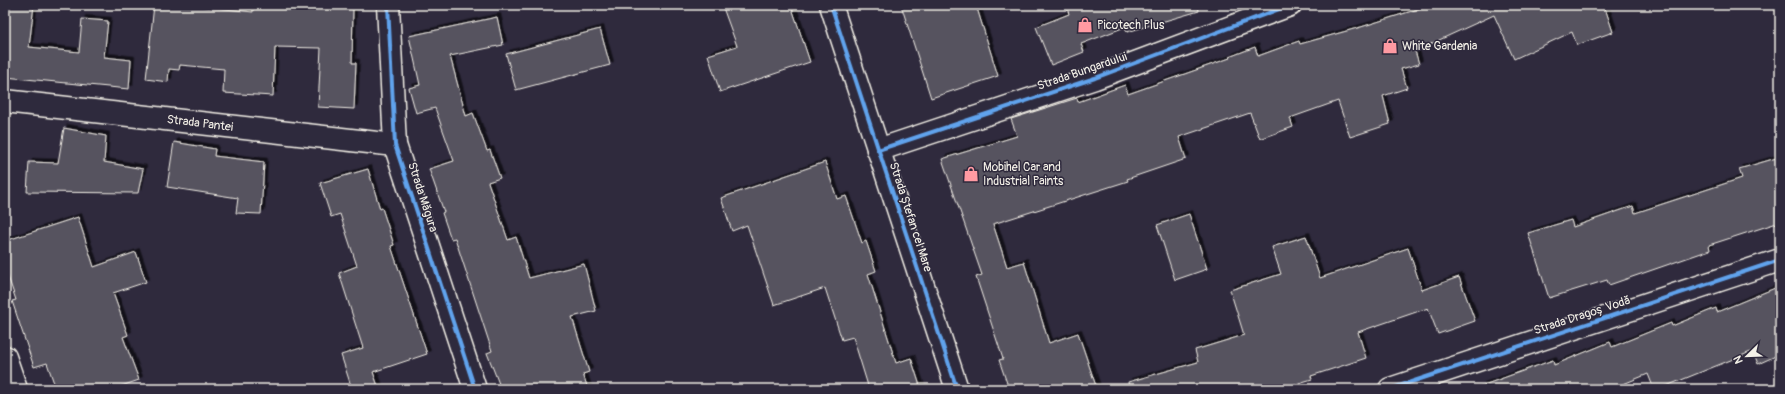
<svg xmlns="http://www.w3.org/2000/svg" width="1785" height="394" font-family="Pangolin,sans-serif">
<style>
.building{fill:#56525f;stroke:#f4f1e8;filter:url(#shadow)}
.lines{fill:none;stroke-linecap:round;stroke-linejoin:round}
.minor-casing{stroke:#f4f1e8;stroke-width:25}
.major-casing{stroke:#f4f1e8;stroke-width:25}
.minor{stroke:#2f2a3d;stroke-width:22}
.major{stroke:#2f2a3d;stroke-width:22}
.cycleway-casing{stroke:#2f2a3d;stroke-width:6}
.cycleway{stroke:#60a3ed;stroke-width:4}
.labels{text-anchor:middle;stroke-width:3;stroke-linejoin:round;paint-order:stroke}
.poi-label{font-size:12px;fill:#f4f1e8;stroke:#2f2a3d;text-anchor:start}
.street-label{font-size:12px;fill:#f4f1e8;stroke:#2f2a3d}
</style>
<defs>
<filter id="shadow"><feDropShadow dx="3.5" dy="-3.5" stdDeviation="0" flood-color="#0009"/></filter>
</defs>
<rect width="100%" height="100%" fill="#2f2a3d"/>
<filter id="ink" filterUnits="userSpaceOnUse"><feTurbulence type="fractalNoise" baseFrequency=".025" numOctaves="2"/><feDisplacementMap in="SourceGraphic" scale="8" xChannelSelector="R" yChannelSelector="G"/><feConvolveMatrix kernelMatrix="1 2 1 2 8 2 1 2 1" color-interpolation-filters="sRGB"/></filter>
<g filter="url(#ink)">
<g class="building">
<path d="M 5,5 L 34,5 L 29,47 L 79,52 L 82,19 L 108,21 L 104,57 L 131,60 L 129,89 L 5,77 Z"/>
<path d="M 154,5 L 189,5 L 253,12 L 253,6 L 353,7 L 352,63 L 356,63 L 354,109 L 318,107 L 321,48 L 275,47 L 273,96 L 223,93 L 224,69 L 180,65 L 179,70 L 169,69 L 168,82 L 146,79 Z"/>
<path d="M 722,5 L 791,5 L 810,62 L 720,92 L 708,55 L 737,46 Z"/>
<path d="M 901,5 L 976,5 L 998,76 L 931,98 Z"/>
<path d="M 1066,5 L 1198,5 L 1199,11 L 1127,32 L 1125,27 L 1081,44 L 1084,52 L 1051,65 L 1036,27 L 1069,14 Z"/>
<path d="M 1431,5 L 1604,5 L 1613,32 L 1577,45 L 1572,32 L 1514,59 L 1494,15 L 1415,51 L 1419,64 L 1401,69 L 1407,88 L 1383,96 L 1390,124 L 1350,137 L 1338,101 L 1290,118 L 1293,127 L 1260,139 L 1250,113 L 1179,137 L 1186,159 L 1127,179 L 1128,181 L 993,224 L 1007,267 L 1024,262 L 1049,343 L 1078,333 L 1097,389 L 1009,389 L 999,360 L 1003,359 L 976,277 L 982,275 L 942,159 L 1017,136 L 1011,119 L 1077,98 L 1078,102 L 1125,85 L 1128,94 L 1230,58 L 1229,57 L 1255,47 L 1258,56 L 1299,41 L 1300,44 L 1361,27 Z"/>
<path d="M 497,17 L 503,45 L 450,56 L 466,116 L 473,113 L 487,151 L 490,150 L 500,178 L 488,182 L 508,240 L 516,237 L 529,278 L 584,264 L 596,311 L 572,317 L 589,372 L 583,374 L 588,389 L 501,389 L 487,353 L 492,351 L 455,238 L 451,239 L 442,213 L 444,212 L 429,169 L 454,161 L 435,108 L 416,113 L 409,88 L 420,85 L 409,36 Z"/>
<path d="M 600,29 L 610,65 L 516,90 L 506,54 Z"/>
<path d="M 64,128 L 106,136 L 104,162 L 143,169 L 138,193 L 27,192 L 29,162 L 58,163 Z"/>
<path d="M 174,142 L 215,149 L 214,156 L 264,162 L 261,214 L 236,213 L 238,198 L 167,187 Z"/>
<path d="M 1780,157 L 1780,222 L 1709,245 L 1710,250 L 1609,285 L 1607,280 L 1549,298 L 1528,233 L 1571,220 L 1573,227 L 1633,206 L 1635,213 L 1742,178 L 1739,169 Z"/>
<path d="M 825,162 L 837,199 L 846,196 L 862,243 L 866,241 L 876,271 L 868,274 L 896,363 L 911,358 L 921,389 L 869,389 L 853,337 L 842,340 L 825,288 L 774,305 L 747,225 L 732,231 L 721,198 Z"/>
<path d="M 368,169 L 380,209 L 382,208 L 394,245 L 391,246 L 427,354 L 373,372 L 379,389 L 352,389 L 341,355 L 363,348 L 339,273 L 357,266 L 340,214 L 331,217 L 320,183 Z"/>
<path d="M 1189,214 L 1207,269 L 1175,280 L 1157,225 Z"/>
<path d="M 78,217 L 94,267 L 136,252 L 146,282 L 113,293 L 128,335 L 123,337 L 139,380 L 113,389 L 56,389 L 47,363 L 34,367 L 12,301 L 16,300 L 5,268 L 5,241 Z"/>
<path d="M 1306,236 L 1320,278 L 1408,248 L 1422,290 L 1459,277 L 1475,321 L 1438,334 L 1428,308 L 1358,332 L 1366,358 L 1311,376 L 1312,379 L 1279,389 L 1129,389 L 1128,382 L 1198,362 L 1195,350 L 1244,335 L 1230,290 L 1281,274 L 1272,247 Z"/>
<path d="M 1780,286 L 1780,354 L 1758,364 L 1753,351 L 1659,389 L 1654,389 L 1648,374 L 1611,389 L 1482,389 L 1481,386 L 1553,360 L 1554,365 L 1610,342 L 1612,347 L 1671,323 L 1672,326 L 1716,308 L 1717,312 Z"/>
</g>
<g class="lines">
<defs>
<g id="minor">
<path d="M 388,5 L 395,145 L 475,389"/>
<path d="M 5,101 L 395,145"/>
<path d="M 878,150 L 1095,78 L 1290,5"/>
<path d="M 5,357 L 16,389"/>
<path d="M 1390,389 L 1780,260"/>
</g>
<path id="major" d="M 831,5 L 957,389"/>
</defs>
<use href="#minor" class="minor-casing"/>
<use href="#major" class="major-casing"/>
<use href="#minor" class="minor"/>
<use href="#major" class="major"/>
<defs>
<g id="cycleway">
<path d="M 388,5 L 395,145 L 475,389"/>
<path d="M 831,5 L 957,389"/>
<path d="M 878,150 L 1095,78 L 1290,5"/>
<path d="M 1390,389 L 1780,260"/>
</g>
</defs>
<use href="#cycleway" class="cycleway-casing"/>
<use href="#cycleway" class="cycleway"/>
</g>
</g>
<defs>
<symbol id="shop-bare" viewBox="-9 -9 18 18"><path d="M-5-2.5h2.3a2.7 3.5 0 0 1 5.4 0H5L5.5 6h-11ZM-1.5-2.5h3a1.5 2.3 0 0 0-3 0Z" fill="#ff9aa2" stroke="#2f2a3d" stroke-width="2.5" paint-order="stroke"/></symbol>
</defs>
<g fill-rule="evenodd">
<use href="#shop-bare" x="1074" y="14" width="22" height="22"/>
<use href="#shop-bare" x="1379" y="35" width="22" height="22"/>
<use href="#shop-bare" x="960" y="163" width="22" height="22"/>
</g>
<g class="labels">
<g class="poi-label">
<text x="1097" y="29">Picotech Plus</text>
<text x="1402" y="50">White Gardenia</text>
<text x="983" y="171">Mobihel Car and<tspan x="983" dy="14">Industrial Paints</tspan></text>
</g>
<g class="street-label">
<text transform="translate(1082 71) rotate(-19)" y="4">Strada Bungardului</text>
<text transform="translate(200 123) rotate(7)" y="4">Strada Pantei</text>
<text transform="translate(423 197) rotate(72)" y="4">Strada Măgura</text>
<text transform="translate(911 217) rotate(72)" y="4">Strada Ștefan cel Mare</text>
<text transform="translate(1582 315) rotate(-18)" y="4">Strada Dragoș Vodă</text>
</g>
</g>
<rect width="1785" height="394" fill="none" stroke="#2f2a3d" stroke-width="20"/>
<rect x="10" y="10" width="1765" height="374" fill="none" stroke="#f4f1e8" stroke-width="1.5" filter="url(#ink)"/>
<g transform="translate(1747 356) rotate(247)" stroke="#2f2a3d" stroke-width="3" paint-order="stroke">
<path d="M0-3L7 15L0 10L-7 15Z" fill="#f4f1e8"/>
<text y="-6" font-size="11" font-weight="bold" text-anchor="middle" fill="#f4f1e8">N</text>
</g>
</svg>
